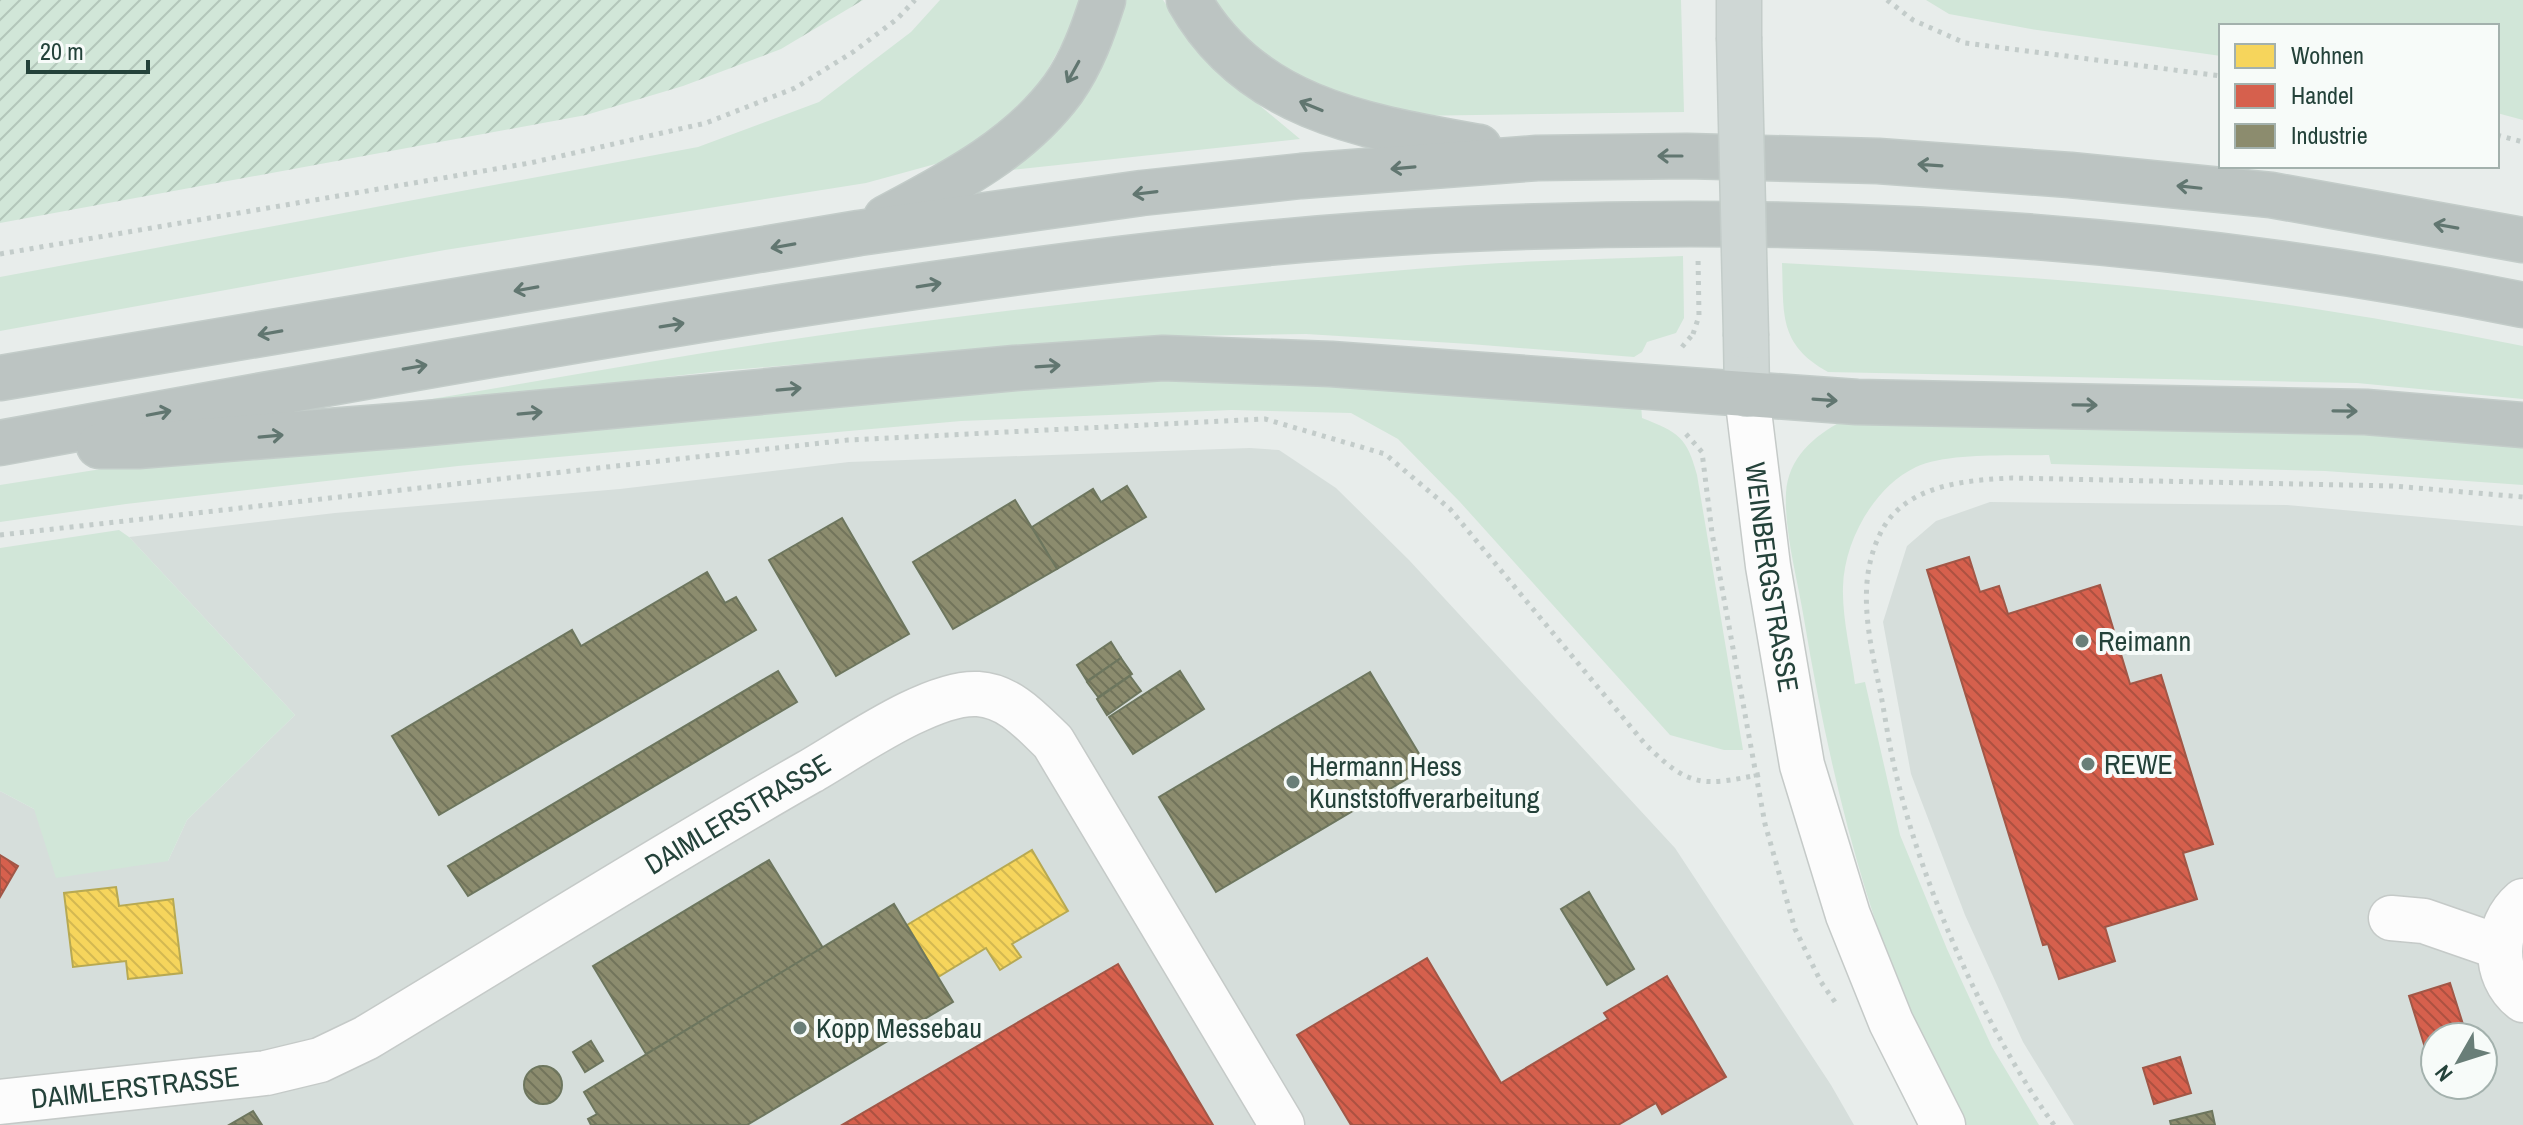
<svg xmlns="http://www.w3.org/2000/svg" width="2523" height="1125" font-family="'Archivo Narrow',sans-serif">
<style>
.built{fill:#d6dedb;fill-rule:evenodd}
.grass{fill:#d1e6d8}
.garden{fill:url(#garden-furrows)}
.homes{fill:url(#homes-back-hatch);stroke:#b7a952;stroke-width:2}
.shops{fill:url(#shops-back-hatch);stroke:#a15747;stroke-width:2}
.industry{fill:url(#industry-back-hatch);stroke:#6d765e;stroke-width:2}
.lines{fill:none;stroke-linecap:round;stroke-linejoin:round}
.minor-casing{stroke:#c5cac8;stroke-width:47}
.major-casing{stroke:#c3ccc9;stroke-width:47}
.highway-casing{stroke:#c3ccc9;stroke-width:47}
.path{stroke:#c3ccca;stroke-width:5;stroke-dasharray:4 6;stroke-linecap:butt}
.minor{stroke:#fcfcfc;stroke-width:44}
.major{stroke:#cfd7d5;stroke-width:44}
.highway{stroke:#bcc4c2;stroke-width:44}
.major-bridge-casing{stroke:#c3ccc9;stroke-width:47;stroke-linecap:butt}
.path-bridge{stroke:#c3ccca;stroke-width:5;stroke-dasharray:4 6;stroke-linecap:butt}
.major-bridge{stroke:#cfd7d5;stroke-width:44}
.oneway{stroke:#617670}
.poi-dot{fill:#697e78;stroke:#f7fbf9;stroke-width:3}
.labels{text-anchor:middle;stroke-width:8;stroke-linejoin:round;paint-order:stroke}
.street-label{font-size:28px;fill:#24423a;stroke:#f7fbf9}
.poi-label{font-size:28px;fill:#24423a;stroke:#f7fbf9;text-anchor:start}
</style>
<defs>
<pattern id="garden-furrows" width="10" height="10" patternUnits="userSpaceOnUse" patternTransform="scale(2)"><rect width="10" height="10" fill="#d1e6d8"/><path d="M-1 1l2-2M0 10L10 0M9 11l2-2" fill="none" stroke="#b3c6ba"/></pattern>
<pattern id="homes-back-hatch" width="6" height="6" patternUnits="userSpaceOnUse" patternTransform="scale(2)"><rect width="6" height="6" fill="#f6d55c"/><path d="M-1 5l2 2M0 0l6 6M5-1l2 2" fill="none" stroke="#d3b851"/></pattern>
<pattern id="shops-back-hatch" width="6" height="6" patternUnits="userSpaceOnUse" patternTransform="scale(2)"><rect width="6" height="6" fill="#d6604d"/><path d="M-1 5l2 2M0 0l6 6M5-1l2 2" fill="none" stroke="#ad5141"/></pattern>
<pattern id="industry-back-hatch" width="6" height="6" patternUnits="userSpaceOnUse" patternTransform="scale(2)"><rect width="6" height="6" fill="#8c8c6e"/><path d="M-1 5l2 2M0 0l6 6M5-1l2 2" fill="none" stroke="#72745b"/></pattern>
</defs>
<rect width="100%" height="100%" fill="#e8edeb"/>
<g class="built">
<path d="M 1250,448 L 1279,450 L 1336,488 L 1409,560 L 1675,848 L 1831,1085 L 1854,1125 L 0,1125 L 0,791 L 34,809 L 168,861 L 187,820 L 295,715 L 129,537 L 335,513 L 620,489 L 849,462 Z"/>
<path d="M 1990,502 L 2287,505 L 2523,526 L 2523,1125 L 2074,1125 L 2023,1042 L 1965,915 L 1911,774 L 1883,622 L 1907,546 L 1936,521 ZM 2435,1037 L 2483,1037 L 2483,1085 L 2435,1085 Z"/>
</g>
<g class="grass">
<path d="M 940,0 L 1080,0 L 1073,24 L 1041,82 L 987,136 L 939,163 L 866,183 L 445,250 L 0,331 L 0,277 L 698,147 L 819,102 L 911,32 Z"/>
<path d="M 1122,0 L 1163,0 L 1205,60 L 1300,139 L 1012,170 L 1070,108 Z"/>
<path d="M 1205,0 L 1681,0 L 1684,112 L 1409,116 L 1356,108 L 1259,58 Z"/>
<path d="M 1926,0 L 2523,0 L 2523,120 L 2497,113 L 2497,26 L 2221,26 L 2221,56 L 2031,29 L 1949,14 Z"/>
<path d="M 1683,256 L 1684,318 L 1676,333 L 1647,342 L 1642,352 L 1634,357 L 1470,344 L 1306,334 L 1187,336 L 1052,343 L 719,371 L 354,412 C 526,384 699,351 872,328 C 1070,302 1269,280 1468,265 C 1540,260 1612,259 1683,256 Z"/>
<path d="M 1782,263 C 1926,271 2069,278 2212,295 C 2317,307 2420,326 2523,346 L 2523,399 L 2357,383 L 1828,372 C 1778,344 1784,314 1782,263 Z"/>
<path d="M 1227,374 L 1641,404 L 1642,418 C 1678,432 1687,437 1697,475 L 1743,750 L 1724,750 L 1670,735 L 1460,502 L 1398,439 L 1351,413 L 1232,410 L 961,421 L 458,466 L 126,504 L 0,522 L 0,485 L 114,467 L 704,412 Z"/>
<path d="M 1842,421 L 2523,437 L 2523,485 L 2325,471 L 2051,464 L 2049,455 C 2013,456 1948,452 1916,467 C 1874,487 1844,541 1843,587 C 1842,618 1851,653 1855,684 L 1865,682 L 1900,835 L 1947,949 L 1992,1047 L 2039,1125 L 1964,1125 C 1947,1091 1927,1057 1913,1022 C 1859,893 1827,757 1804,619 C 1798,581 1784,532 1786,493 C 1788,458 1814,436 1842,421 Z"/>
<path d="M 119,530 L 129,537 L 295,715 L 187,820 L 168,861 L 56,878 L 34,809 L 0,791 L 0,548 Z"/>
</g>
<path class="garden" d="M 0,0 L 863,0 L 781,49 L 683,86 L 586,115 L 0,223 Z"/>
<g class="homes">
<path d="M 1032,850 L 1068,911 L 1012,944 L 1021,957 L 1000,970 L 986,948 L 938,977 L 907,925 Z"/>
<path d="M 116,887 L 119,906 L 173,899 L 182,973 L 128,979 L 126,961 L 73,967 L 64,893 Z"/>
</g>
<g class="shops">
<path d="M 1969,557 L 1980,592 L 1999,586 L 2008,614 L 2100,585 L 2130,684 L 2161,675 L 2213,844 L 2183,853 L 2197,899 L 2105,927 L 2115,961 L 2059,979 L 2048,944 L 2043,945 L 1927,570 Z"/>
<path d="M 0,855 L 18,866 L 0,897 Z"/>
<path d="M 1427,958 L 1501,1083 L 1608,1019 L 1604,1013 L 1667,976 L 1726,1077 L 1662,1114 L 1656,1103 L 1618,1125 L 1351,1125 L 1297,1035 Z"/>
<path d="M 1118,964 L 1213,1125 L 842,1125 Z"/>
<path d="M 2450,983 L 2467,1037 L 2435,1037 L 2435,1051 L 2427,1054 L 2409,996 Z"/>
<path d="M 2180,1057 L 2191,1093 L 2154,1104 L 2143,1068 Z"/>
</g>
<g class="industry">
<path d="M 1127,486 L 1146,517 L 1057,569 L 1032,527 L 1093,489 L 1101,502 Z"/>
<path d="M 1015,500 L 1057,569 L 953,629 L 913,562 Z"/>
<path d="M 842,518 L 909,634 L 836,676 L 769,560 Z"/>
<path d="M 707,572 L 725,603 L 736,597 L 756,630 L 439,815 L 392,736 L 572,630 L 581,646 Z"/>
<path d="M 1111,642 L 1121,658 L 1087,681 L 1077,665 Z"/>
<path d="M 1121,658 L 1132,674 L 1098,697 L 1087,682 Z"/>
<path d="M 778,671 L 797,702 L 468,896 L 448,866 Z"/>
<path d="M 1180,671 L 1204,709 L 1133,754 L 1109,717 Z"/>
<path d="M 1370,672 L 1427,767 L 1216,892 L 1159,797 Z"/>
<path d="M 1130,676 L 1141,691 L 1107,715 L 1097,699 Z"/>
<path d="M 769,860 L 823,948 L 646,1054 L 593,966 Z"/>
<path d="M 1589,892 L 1634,969 L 1607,985 L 1561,909 Z"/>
<path d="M 894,904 L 953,1002 L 747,1125 L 591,1125 L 588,1119 L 597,1114 L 584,1092 Z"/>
<path d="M 591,1041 L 603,1061 L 585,1072 L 573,1052 Z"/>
<circle cx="543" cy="1085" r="19"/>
<path d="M 253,1111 L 262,1125 L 229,1125 Z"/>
<path d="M 2212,1111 L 2215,1125 L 2171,1125 L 2170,1121 Z"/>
</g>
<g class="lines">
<defs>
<g id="minor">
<path id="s1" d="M 1747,395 L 1768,566 L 1802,765 L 1848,915 L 1891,1022 L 1943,1125"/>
<path d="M 2523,901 C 2494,926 2491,975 2523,1000"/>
<path d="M 2391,918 L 2424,921 L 2499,947"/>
<path id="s2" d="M 0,1102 L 266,1073 L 320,1060 L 366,1038 C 514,949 660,857 809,772 C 851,748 931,691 978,694 C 1010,696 1032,722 1053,742 L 1282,1125"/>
</g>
<g id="major">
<path d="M 1739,37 L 1739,0"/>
<path d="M 1746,336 L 1747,395"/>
</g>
<g id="highway">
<path d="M 1189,0 C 1250,109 1367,127 1479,147"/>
<path d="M 886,218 C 950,184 1019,149 1063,89 C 1082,62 1093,31 1103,0"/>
<path d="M 0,378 L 859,233 L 1142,193 L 1301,176 L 1537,158 L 1687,156 L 1878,161 L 2070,175 L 2271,195 L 2523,240"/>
<path d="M 0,443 C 260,395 520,348 781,307 C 1008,272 1237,239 1467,229 C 1820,213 2177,234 2523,305"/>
<path d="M 99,446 L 138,446 L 407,425 L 1015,368 L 1163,358 L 1331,364 L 1857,402 L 2366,412 L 2523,425"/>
</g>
</defs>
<use href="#minor" class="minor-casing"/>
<use href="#major" class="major-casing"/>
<use href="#highway" class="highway-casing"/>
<g class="path">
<path d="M 1887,0 L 1913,20 L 1965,43 L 2221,76"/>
<path d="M 2497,135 L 2523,142"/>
<path d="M 0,254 L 530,163 L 706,123 L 795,88 L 853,52 L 897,19 L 915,0"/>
<path d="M 1682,347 L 1693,334"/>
<path d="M 1686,434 L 1702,452 L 1712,533 L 1765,824 L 1795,929 L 1821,982 L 1835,1002"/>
<path d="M 0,535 L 848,440 L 1265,419 L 1385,454 L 1450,509 L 1645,744 C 1689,787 1701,787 1762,774"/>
<path d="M 2054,1125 C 1986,1031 1924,891 1897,778 C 1890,751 1886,722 1881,695 C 1870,642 1855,585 1880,534 C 1903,485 1965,480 2012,478 L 2393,486 L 2523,497"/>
</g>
<use href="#minor" class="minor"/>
<use href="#major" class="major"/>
<use href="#highway" class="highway"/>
<defs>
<path id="major-bridge" d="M 1739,37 L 1746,336"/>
</defs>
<use href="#major-bridge" class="major-bridge-casing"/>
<path class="path-bridge" d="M 1693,334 L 1699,316 L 1698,256"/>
<use href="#major-bridge" class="major-bridge"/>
</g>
<defs><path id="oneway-shaft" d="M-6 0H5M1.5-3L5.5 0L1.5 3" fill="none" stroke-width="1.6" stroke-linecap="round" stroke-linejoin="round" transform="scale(2)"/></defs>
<g class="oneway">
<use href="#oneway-shaft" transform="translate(1073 72) rotate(119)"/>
<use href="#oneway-shaft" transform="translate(1311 106) rotate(-158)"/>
<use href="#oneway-shaft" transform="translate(1670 156) rotate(-180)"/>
<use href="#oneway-shaft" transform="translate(1930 165) rotate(-176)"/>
<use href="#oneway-shaft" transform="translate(1403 168) rotate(175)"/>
<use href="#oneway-shaft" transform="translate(2189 187) rotate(-174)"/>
<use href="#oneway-shaft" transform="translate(1145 193) rotate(173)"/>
<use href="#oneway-shaft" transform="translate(2446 226) rotate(-170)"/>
<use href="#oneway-shaft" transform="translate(783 246) rotate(170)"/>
<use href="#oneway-shaft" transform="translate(929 285) rotate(-9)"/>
<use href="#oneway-shaft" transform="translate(526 289) rotate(170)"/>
<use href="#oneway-shaft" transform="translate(672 325) rotate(-9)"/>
<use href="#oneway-shaft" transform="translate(270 333) rotate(170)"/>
<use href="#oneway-shaft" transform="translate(1048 366) rotate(-4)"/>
<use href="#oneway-shaft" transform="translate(415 367) rotate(-10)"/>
<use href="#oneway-shaft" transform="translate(789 389) rotate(-5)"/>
<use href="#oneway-shaft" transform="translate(1825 400) rotate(4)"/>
<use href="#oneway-shaft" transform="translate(2085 405) rotate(1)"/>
<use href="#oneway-shaft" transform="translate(2345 411) rotate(1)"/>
<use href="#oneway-shaft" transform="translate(159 413) rotate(-11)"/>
<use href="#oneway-shaft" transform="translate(530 413) rotate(-5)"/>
<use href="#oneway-shaft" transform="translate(271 436) rotate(-5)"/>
</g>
<g class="poi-dot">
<circle cx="2082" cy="641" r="8"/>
<circle cx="2088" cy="764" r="8"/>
<circle cx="1293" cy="782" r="8"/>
<circle cx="800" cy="1028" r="8"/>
</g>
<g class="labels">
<g class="street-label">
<text dy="10" stroke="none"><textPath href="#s1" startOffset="184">WEINBERGSTRASSE</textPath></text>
<text dy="10" stroke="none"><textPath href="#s2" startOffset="808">DAIMLERSTRASSE</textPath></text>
<text dy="10" stroke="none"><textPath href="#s2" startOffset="136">DAIMLERSTRASSE</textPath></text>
</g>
<g class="poi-label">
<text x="2098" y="651">Reimann</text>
<text x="2104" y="774">REWE</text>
<text x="1309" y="776">Hermann Hess<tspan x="1309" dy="32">Kunststoffverarbeitung</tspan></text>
<text x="816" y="1038">Kopp Messebau</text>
</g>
</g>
<rect x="2219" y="24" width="280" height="144" fill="#f7fbf9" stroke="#a3b1ad" stroke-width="2"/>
<rect x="2235" y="44" width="40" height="24" fill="#f6d55c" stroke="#a3b1ad" stroke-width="2"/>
<text x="2291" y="64" font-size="24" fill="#24423a">Wohnen</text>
<rect x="2235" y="84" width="40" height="24" fill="#d6604d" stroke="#a3b1ad" stroke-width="2"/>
<text x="2291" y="104" font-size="24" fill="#24423a">Handel</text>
<rect x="2235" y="124" width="40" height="24" fill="#8c8c6e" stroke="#a3b1ad" stroke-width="2"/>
<text x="2291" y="144" font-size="24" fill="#24423a">Industrie</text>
<g transform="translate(2459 1061) rotate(231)"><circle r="38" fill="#f7fbf9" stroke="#a3b1ad" stroke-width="2"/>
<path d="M0-6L14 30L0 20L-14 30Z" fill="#697e78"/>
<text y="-12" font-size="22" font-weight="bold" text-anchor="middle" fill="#24423a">N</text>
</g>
<path d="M28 60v12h120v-12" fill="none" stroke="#24423a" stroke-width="4"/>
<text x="40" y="60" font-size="24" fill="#24423a" stroke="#f7fbf9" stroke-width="6" paint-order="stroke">20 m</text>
</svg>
